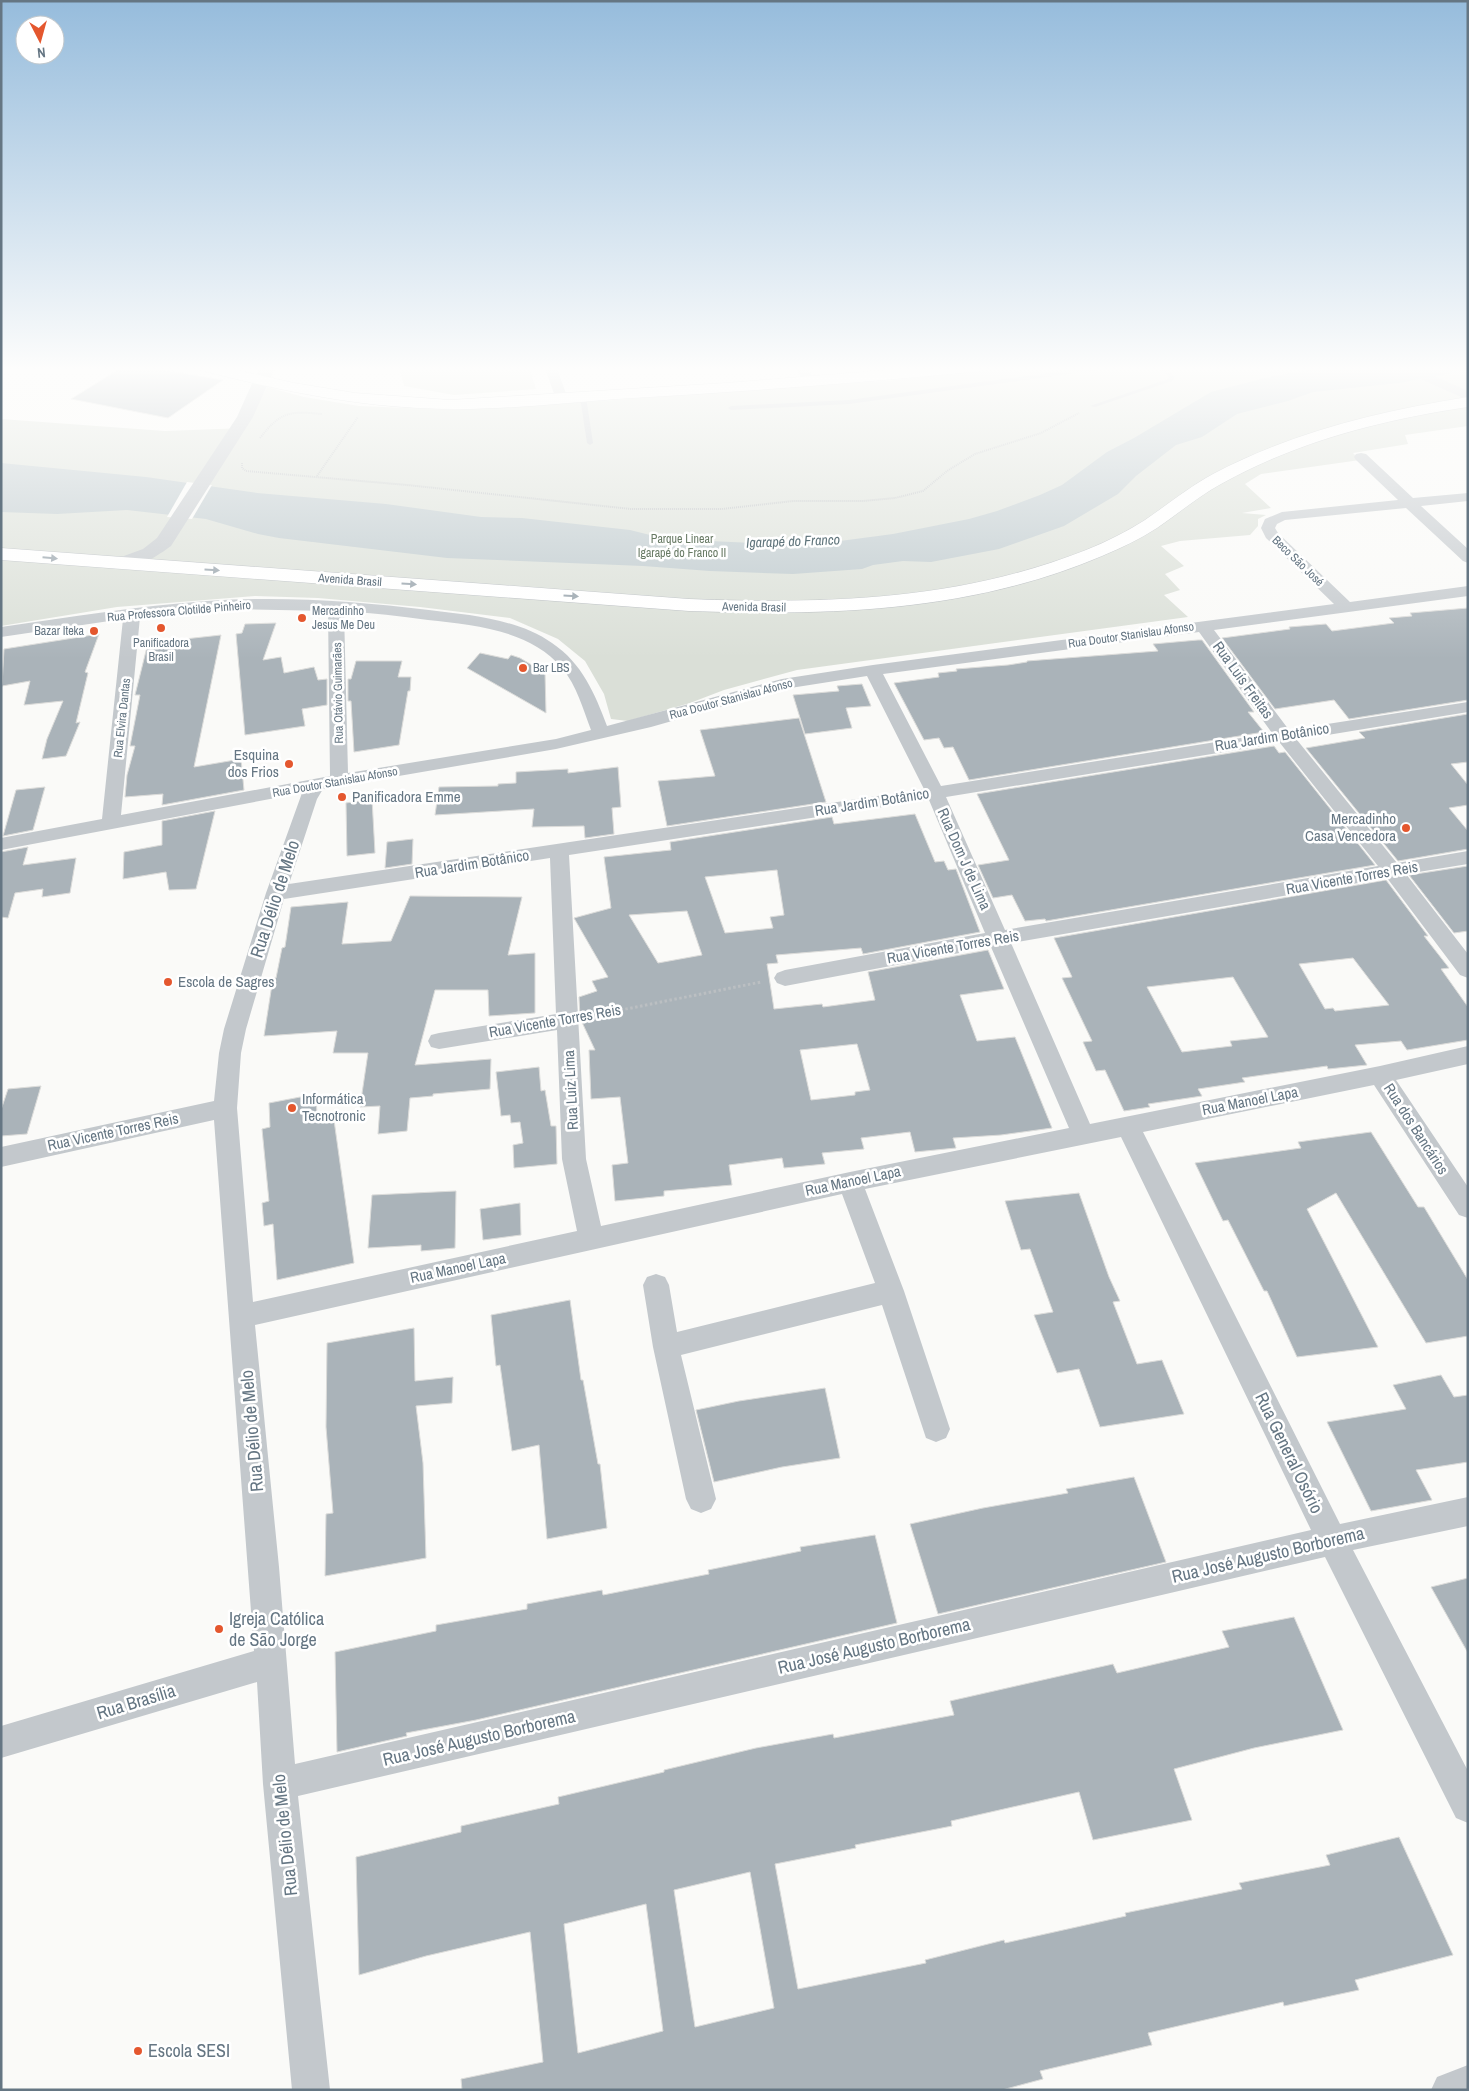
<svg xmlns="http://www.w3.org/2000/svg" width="1469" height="2091" font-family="'Archivo Narrow',sans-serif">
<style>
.green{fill:#dadfd7}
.water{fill:#bbc7cb}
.pier{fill:#fafaf8}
.building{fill:#aab3b9;stroke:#dcdcda;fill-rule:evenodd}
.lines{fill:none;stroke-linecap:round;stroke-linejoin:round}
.trunk-casing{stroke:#b4b9bd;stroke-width:1}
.path-far1{stroke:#bbbfc2;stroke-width:2;stroke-dasharray:1 1;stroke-linecap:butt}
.path{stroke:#bbbfc2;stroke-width:3;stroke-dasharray:2.5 2.5;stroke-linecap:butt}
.service{fill:#c3c8cc;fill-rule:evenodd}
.minor{fill:#c3c8cc;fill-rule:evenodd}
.tertiary{fill:#c3c8cc;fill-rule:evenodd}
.trunk{fill:#fff;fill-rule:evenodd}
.oneway{fill:#939fa8}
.poi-dot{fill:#e4572e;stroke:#fff;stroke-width:2}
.labels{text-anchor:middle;stroke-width:5;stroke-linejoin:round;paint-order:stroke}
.far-park-label{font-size:12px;fill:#687a64;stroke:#fff}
.far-street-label{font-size:12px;fill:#657683;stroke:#fff}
.far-poi-label{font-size:12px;fill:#657683;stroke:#fff;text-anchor:start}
.far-water-label{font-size:14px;font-style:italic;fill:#60757c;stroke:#fff}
.street-label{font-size:15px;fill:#657683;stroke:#fff}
.poi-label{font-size:15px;fill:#657683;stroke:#fff;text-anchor:start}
.near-street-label{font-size:18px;fill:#657683;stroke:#fff}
.near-poi-label{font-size:18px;fill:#657683;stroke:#fff;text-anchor:start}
</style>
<rect width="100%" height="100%" fill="#fafaf8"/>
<g class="green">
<path d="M 399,366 L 529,366 L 536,389 L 454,395 L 404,386 Z"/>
<path d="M 1014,366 L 1468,366 L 1468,426 L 1405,435 L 1408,444 L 1353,453 L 1360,460 L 1261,474 L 1245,484 L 1271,508 L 1242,513 L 1266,515 L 1258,519 L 1258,526 L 1250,535 L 1180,541 L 1161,546 L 1184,566 L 1165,574 L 1180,590 L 1164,595 L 1188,617 L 797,670 L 724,690 L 690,703 L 628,721 L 611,719 L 604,694 L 585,661 L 558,639 L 510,618 L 420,607 L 318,598 L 255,596 L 117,607 L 1,626 L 1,419 L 165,431 L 245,428 L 267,387 L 304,397 L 359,406 L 455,410 L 558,404 L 896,380 Z"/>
</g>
<path class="water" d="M 1338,366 L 1468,366 L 1468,370 L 1399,383 L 1313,392 L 1288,401 L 1237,414 L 1202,437 L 1176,445 L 1136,476 L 1118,494 L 1064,526 L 999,549 L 931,562 L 903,561 L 873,565 L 862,569 L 793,574 L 710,571 L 643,566 L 447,558 L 279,538 L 258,534 L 206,519 L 127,510 L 57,514 L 1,512 L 1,463 L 146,477 L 257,493 L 386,504 L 481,517 L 522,518 L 630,530 L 666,539 L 778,544 L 840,541 L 893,534 L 969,519 L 997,511 L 1040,495 L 1062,485 L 1107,452 L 1134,438 L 1211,392 L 1265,378 L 1312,369 Z"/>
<path class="pier" d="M 187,482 L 212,485 L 192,519 L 167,517 Z"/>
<g class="building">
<path d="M 124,366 L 141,366 L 223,380 L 168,418 L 71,399 Z"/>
<path d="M 1468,608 L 1468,700 L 1349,719 L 1334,700 L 1275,709 L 1222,638 L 1290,629 L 1289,627 L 1326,624 L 1332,631 L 1394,623 L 1389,618 L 1412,616 L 1410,613 Z"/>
<path d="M 276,623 L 263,660 L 281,657 L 284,673 L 314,667 L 318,680 L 327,679 L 327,705 L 302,709 L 305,726 L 245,735 L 236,634 L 242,633 L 245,624 Z"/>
<path d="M 99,634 L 85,672 L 88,673 L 76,723 L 80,722 L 66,756 L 42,759 L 47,739 L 63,701 L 24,705 L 30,681 L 2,686 L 4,649 Z"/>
<path d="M 221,635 L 194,767 L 241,759 L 244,790 L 162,805 L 163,794 L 125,797 L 127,775 L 135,746 L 130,746 L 140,695 L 135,695 L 148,643 Z"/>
<path d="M 1198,640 L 1202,640 L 1254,712 L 1248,712 L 1264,732 L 969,780 L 953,747 L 944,748 L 939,738 L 924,740 L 894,683 L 939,677 L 938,673 L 957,671 L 956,669 L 1008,665 L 1027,662 L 1027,661 L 1158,651 L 1153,644 Z"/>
<path d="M 480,653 L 508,659 L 511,655 L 520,658 L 545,673 L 546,713 L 467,668 Z"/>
<path d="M 356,661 L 402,661 L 398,677 L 411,677 L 410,691 L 408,691 L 399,745 L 354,752 L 351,701 L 348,701 L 348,679 L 351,679 Z"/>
<path d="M 862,684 L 871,706 L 846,708 L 852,728 L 805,734 L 793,695 L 839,691 L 837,686 Z"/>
<path d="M 1468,714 L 1468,762 L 1451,764 L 1468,785 L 1468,805 L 1449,808 L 1468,831 L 1468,849 L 1398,861 L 1306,748 L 1365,738 L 1359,732 Z"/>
<path d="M 799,718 L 826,802 L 667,826 L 658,781 L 715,776 L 700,730 Z"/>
<path d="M 1274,746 L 1279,753 L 1285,752 L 1375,865 L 1046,921 L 1045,919 L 1025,921 L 1012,895 L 993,898 L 978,865 L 1009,860 L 977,794 Z"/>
<path d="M 618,767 L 621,807 L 612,808 L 614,834 L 585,838 L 584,826 L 532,827 L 534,809 L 435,815 L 439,787 L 498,786 L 498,784 L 516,783 L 516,772 L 568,769 L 568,773 Z"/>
<path d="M 45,787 L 33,830 L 3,836 L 16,790 Z"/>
<path d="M 372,799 L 375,853 L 347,856 L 346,803 Z"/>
<path d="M 215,811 L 196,889 L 169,890 L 166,872 L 123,879 L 124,852 L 162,845 L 162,821 Z"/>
<path d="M 915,814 L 935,862 L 944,861 L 948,870 L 956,869 L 980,932 L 863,954 L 861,948 L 776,955 L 778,963 L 767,964 L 774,1009 L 822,1004 L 823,1007 L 875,1000 L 868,972 L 988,950 L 1004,989 L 960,995 L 977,1041 L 1015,1037 L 1052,1128 L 1001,1135 L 953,1138 L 956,1148 L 915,1152 L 910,1132 L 861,1138 L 864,1149 L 822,1153 L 825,1164 L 784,1168 L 782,1158 L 729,1165 L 732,1185 L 664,1191 L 664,1196 L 615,1201 L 612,1165 L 628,1163 L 620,1097 L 591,1099 L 589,1050 L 595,1050 L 580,1018 L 579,997 L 597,991 L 592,981 L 608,977 L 574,918 L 611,908 L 604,857 L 671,850 L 670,842 L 832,817 L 834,824 ZM 777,870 L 784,915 L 770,917 L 773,928 L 725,933 L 705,877 ZM 687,911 L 702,955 L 658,963 L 629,915 ZM 857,1044 L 870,1090 L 855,1092 L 855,1095 L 811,1100 L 800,1050 Z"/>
<path d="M 413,839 L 412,864 L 385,868 L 387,842 Z"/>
<path d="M 28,847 L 23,865 L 76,858 L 70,893 L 42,897 L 43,889 L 15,893 L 8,918 L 1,917 L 1,852 Z"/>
<path d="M 1468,866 L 1468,931 L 1454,933 L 1409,875 Z"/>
<path d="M 1386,880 L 1428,936 L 1424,936 L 1449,968 L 1441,969 L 1468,1007 L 1468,1040 L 1407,1050 L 1401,1041 L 1355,1045 L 1367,1065 L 1328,1069 L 1327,1066 L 1242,1078 L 1245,1082 L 1198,1089 L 1202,1096 L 1148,1104 L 1150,1107 L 1124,1111 L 1105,1070 L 1096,1071 L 1083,1042 L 1092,1041 L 1062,978 L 1072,977 L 1054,938 ZM 1353,958 L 1389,1005 L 1335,1011 L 1333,1008 L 1325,1009 L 1299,964 ZM 1233,977 L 1268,1037 L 1230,1041 L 1232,1046 L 1182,1052 L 1147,987 Z"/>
<path d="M 410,896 L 522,897 L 508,955 L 535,953 L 535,1013 L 489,1016 L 488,990 L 435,990 L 415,1065 L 491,1059 L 490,1089 L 433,1094 L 433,1096 L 410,1098 L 407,1131 L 378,1134 L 380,1106 L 360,1107 L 368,1053 L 333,1053 L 337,1031 L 264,1036 L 273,978 L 276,978 L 282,948 L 285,947 L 291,907 L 348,902 L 342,944 L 391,941 Z"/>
<path d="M 539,1067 L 541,1091 L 545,1090 L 551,1126 L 556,1126 L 557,1164 L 514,1168 L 513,1145 L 523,1143 L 520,1122 L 511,1123 L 510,1115 L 501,1116 L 496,1072 Z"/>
<path d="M 41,1086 L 27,1134 L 1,1136 L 1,1110 L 8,1089 Z"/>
<path d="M 316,1094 L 317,1116 L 333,1113 L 354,1263 L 277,1280 L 273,1224 L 264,1226 L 262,1203 L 269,1201 L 262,1129 L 270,1127 L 269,1103 Z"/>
<path d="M 1371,1132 L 1418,1207 L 1424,1207 L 1468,1280 L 1468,1336 L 1426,1343 L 1336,1193 L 1307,1209 L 1378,1347 L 1297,1357 L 1267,1291 L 1264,1291 L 1228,1220 L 1223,1221 L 1195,1163 L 1301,1148 L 1298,1142 Z"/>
<path d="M 456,1191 L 455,1248 L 421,1251 L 421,1245 L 368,1248 L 372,1195 Z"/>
<path d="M 1079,1193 L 1109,1277 L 1120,1301 L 1113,1302 L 1137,1364 L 1162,1360 L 1184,1414 L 1100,1427 L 1079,1369 L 1057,1373 L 1034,1315 L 1053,1312 L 1030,1249 L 1021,1250 L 1005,1201 Z"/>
<path d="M 520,1203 L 521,1235 L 483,1240 L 480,1209 Z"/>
<path d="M 570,1300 L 581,1380 L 583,1380 L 598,1464 L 600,1464 L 607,1528 L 547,1539 L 539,1445 L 512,1451 L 500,1365 L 496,1366 L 491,1315 Z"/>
<path d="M 414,1328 L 415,1381 L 453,1377 L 452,1403 L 416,1406 L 423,1463 L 426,1558 L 325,1576 L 326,1514 L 333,1513 L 326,1427 L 327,1343 Z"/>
<path d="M 1441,1375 L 1454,1397 L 1468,1395 L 1468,1462 L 1416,1470 L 1432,1500 L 1371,1511 L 1327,1422 L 1406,1409 L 1393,1385 Z"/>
<path d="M 825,1388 L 840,1458 L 782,1467 L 714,1482 L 696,1410 L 739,1401 Z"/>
<path d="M 1134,1477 L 1166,1562 L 938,1614 L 910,1524 L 983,1508 L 1068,1493 L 1066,1489 Z"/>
<path d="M 875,1535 L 897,1623 L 476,1720 L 406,1733 L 407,1736 L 337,1752 L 335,1652 L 436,1631 L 436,1625 L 527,1609 L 527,1604 L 602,1590 L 603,1595 L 709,1574 L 708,1570 L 801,1551 L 800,1547 Z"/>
<path d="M 1468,1578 L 1468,1653 L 1431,1587 Z"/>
<path d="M 1294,1617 L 1343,1730 L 1254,1748 L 1174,1769 L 1192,1820 L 1093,1840 L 1079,1792 L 951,1821 L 952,1826 L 855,1845 L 856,1848 L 775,1864 L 798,1989 L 926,1963 L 925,1960 L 1004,1940 L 1005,1943 L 1126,1916 L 1125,1913 L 1242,1889 L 1239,1883 L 1330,1865 L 1326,1855 L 1399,1837 L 1453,1955 L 1355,1980 L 1359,1990 L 1284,2006 L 1283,2002 L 1148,2033 L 1152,2045 L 1040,2071 L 1043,2079 L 1002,2090 L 462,2090 L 461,2079 L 543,2062 L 530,1932 L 426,1956 L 359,1975 L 356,1857 L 461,1832 L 461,1826 L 559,1804 L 558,1797 L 664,1772 L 664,1770 L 756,1748 L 833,1734 L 834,1738 L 954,1715 L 950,1701 L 1113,1664 L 1117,1673 L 1229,1647 L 1222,1631 ZM 750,1872 L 774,2008 L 695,2027 L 674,1890 ZM 646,1904 L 663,2031 L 578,2053 L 564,1924 Z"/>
</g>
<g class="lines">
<defs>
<g id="trunk">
<path d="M 193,366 L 219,366 L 294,383 L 355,393 L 450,400 L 726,383 L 938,366 L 989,366 L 986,369 L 981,371 C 860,383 738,392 617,399 C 551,404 484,412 418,408 C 343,404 269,388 196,369 Z"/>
<path d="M 1468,397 L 1468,407 C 1382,420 1298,441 1221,484 C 1199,496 1179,513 1157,528 C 1140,539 1121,548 1102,556 C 971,612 829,616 689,611 L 1,560 L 1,548 L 689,599 C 826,604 957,601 1086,550 C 1106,542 1126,532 1145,520 C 1167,505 1189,487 1213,474 C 1293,432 1379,411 1468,397 Z"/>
</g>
</defs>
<use href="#trunk" class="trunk-casing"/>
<g class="path-far1">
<path d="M 260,438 C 281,411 290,411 322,414"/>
<path d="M 242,463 L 242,468 L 246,471 L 407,485 L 631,509 L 722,509 L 793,501 L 863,501 L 895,498 L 923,491 L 947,471 L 975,454 L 1041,433 L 1079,413"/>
<path d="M 317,476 L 358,417"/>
</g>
<path class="path" d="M 591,1016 L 761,982"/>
<g class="service">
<path d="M 1100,366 L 1116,366 L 1113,368 L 849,404 L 731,410 L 728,408 L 731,406 L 849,400 Z"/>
<path d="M 1158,366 L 1167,366 L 1165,368 L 1175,377 L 1172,381 L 1095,407 L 1090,406 L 1168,379 L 1169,377 L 1158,368 Z"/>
<path d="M 583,395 L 586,397 L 593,443 L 590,445 L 587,443 L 580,397 Z"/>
</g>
<g class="minor">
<path d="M 544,366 L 556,366 L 568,399 L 567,402 L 562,403 L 556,399 Z"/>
<path d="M 795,366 L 807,366 L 815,382 L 813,385 L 805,385 Z"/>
<path d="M 1396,366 L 1412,366 L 1468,391 L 1468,400 L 1398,369 Z"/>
<path d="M 1361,453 L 1366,454 L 1413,498 L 1468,493 L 1468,501 L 1421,506 L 1468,549 L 1468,563 L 1463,561 L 1406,508 L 1285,520 L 1277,524 L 1275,528 L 1278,533 L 1350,602 L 1468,586 L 1468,596 L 1214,630 L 1289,730 L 1468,702 L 1468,712 L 1297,740 L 1397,863 L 1468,851 L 1468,864 L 1406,874 L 1468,954 L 1468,978 L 1460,975 L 1387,878 L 1011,943 L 1090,1124 L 1380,1066 L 1468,1046 L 1468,1064 L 1396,1080 L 1468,1187 L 1468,1218 L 1459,1215 L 1374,1085 L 1143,1132 L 1340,1524 L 1468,1497 L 1468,1526 L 1353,1550 L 1468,1771 L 1468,1823 L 1456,1818 L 1325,1557 L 298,1796 L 330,2090 L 292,2090 L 263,1784 L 257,1682 L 1,1758 L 1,1726 L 254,1651 L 214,1120 L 1,1167 L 1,1147 L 214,1101 L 219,1053 L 224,1029 L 266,893 L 302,793 L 1,850 L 1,838 L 102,819 L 123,619 L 1,637 L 1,627 C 70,617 138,606 207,601 C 281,596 356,601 429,610 C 470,615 518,619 552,643 C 582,663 595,694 607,726 L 782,679 L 873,665 L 1334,604 L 1266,538 L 1261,528 L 1265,519 L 1282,512 L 1398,500 L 1356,460 L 1354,457 L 1356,454 ZM 236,609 L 328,611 L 330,776 L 121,815 L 140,617 ZM 344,611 C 372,613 400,616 428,620 C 474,625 530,630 562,668 C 577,686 583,709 591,730 L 556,739 L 348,773 ZM 1199,632 L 1272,733 L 941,786 L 883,674 ZM 867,676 L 924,789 L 289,884 L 317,799 L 323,789 L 556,749 L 651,727 L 784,689 ZM 1280,743 L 1378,866 L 1005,930 L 946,797 ZM 929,800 L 985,933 L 785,970 L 777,973 L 774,978 L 777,983 L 785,986 L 991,947 L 1069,1128 L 850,1172 L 601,1226 L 586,1159 L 569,855 ZM 550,858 L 556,1014 L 439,1033 L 431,1035 L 428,1041 L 431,1047 L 439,1049 L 557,1030 L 562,1159 L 577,1231 L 253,1302 L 237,1108 L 241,1053 L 246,1029 L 284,899 ZM 1121,1137 L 1311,1530 L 295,1764 L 279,1567 L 255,1325 L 842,1194 L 875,1283 L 677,1332 L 669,1285 L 665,1277 L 656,1274 L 647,1277 L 643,1285 L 653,1347 L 686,1499 L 691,1509 L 701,1513 L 711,1509 L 716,1499 L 681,1355 L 882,1305 L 926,1438 L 936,1442 L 946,1438 L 950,1429 L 904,1291 L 865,1189 Z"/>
<path d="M 1468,2065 L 1468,2090 L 1431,2090 L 1437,2077 Z"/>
</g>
<path class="tertiary" d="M 260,366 L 276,366 L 253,417 L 171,546 C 156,557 132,573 113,568 L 111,564 L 113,560 L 143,549 L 157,538 L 237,417 Z"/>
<use href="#trunk" class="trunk"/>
</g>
<defs><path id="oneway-solid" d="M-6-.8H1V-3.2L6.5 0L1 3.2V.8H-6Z" transform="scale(1.25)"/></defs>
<g class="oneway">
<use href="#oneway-solid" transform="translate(50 558) rotate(5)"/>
<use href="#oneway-solid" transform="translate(212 570) rotate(4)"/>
<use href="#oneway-solid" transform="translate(409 584) rotate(4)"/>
<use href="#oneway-solid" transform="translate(571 596) rotate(4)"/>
</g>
<linearGradient id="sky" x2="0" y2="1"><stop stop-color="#96bcdc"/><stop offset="0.56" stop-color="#fdfdfc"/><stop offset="1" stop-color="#fdfdfc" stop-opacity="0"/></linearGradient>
<rect width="1469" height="659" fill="url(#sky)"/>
<g class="poi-dot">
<circle cx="302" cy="618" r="5"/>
<circle cx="161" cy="628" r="5"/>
<circle cx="94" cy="631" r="5"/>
<circle cx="523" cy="668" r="5"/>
<circle cx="289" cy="764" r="5"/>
<circle cx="342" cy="797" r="5"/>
<circle cx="1406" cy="828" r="5"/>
<circle cx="168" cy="982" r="5"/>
<circle cx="292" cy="1108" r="5"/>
<circle cx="219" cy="1629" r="5"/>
<circle cx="138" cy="2051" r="5"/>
</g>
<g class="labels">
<g class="far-park-label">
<text x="682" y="543">Parque Linear<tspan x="682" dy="14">Igarapé do Franco II</tspan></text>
</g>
<g class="far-street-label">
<text transform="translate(1298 561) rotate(44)" y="4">Beco São José</text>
<text transform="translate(350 580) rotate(4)" y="4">Avenida Brasil</text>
<text transform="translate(754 607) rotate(1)" y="4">Avenida Brasil</text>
<text transform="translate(179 611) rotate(-5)" y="4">Rua Professora Clotilde Pinheiro</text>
<text transform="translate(1131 635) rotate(-8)" y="4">Rua Doutor Stanislau Afonso</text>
<text transform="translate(338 693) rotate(-91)" y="4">Rua Otávio Guimarães</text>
<text transform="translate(731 699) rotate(-15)" y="4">Rua Doutor Stanislau Afonso</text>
<text transform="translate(122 718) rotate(-84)" y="4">Rua Elvira Dantas</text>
<text transform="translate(335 782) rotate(-10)" y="4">Rua Doutor Stanislau Afonso</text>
</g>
<g class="far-poi-label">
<text x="312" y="615">Mercadinho<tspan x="312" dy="14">Jesus Me Deu</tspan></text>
<text x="84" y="635" text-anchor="end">Bazar Iteka</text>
<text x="161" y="647" text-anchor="middle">Panificadora<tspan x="161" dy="14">Brasil</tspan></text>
<text x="533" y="672">Bar LBS</text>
</g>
<g class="far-water-label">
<text transform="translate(793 541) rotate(-2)" y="5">Igarapé do Franco</text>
</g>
<g class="street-label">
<text transform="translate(1243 680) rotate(54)" y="5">Rua Luís Freitas</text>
<text transform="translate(1272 737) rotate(-9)" y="5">Rua Jardim Botânico</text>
<text transform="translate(872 802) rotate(-9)" y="5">Rua Jardim Botânico</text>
<text transform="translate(964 859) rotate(66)" y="5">Rua Dom J de Lima</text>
<text transform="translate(472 864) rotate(-9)" y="5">Rua Jardim Botânico</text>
<text transform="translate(1352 878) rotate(-10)" y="5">Rua Vicente Torres Reis</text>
<text transform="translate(953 947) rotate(-10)" y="5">Rua Vicente Torres Reis</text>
<text transform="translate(555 1021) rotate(-10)" y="5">Rua Vicente Torres Reis</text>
<text transform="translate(571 1090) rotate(-93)" y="5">Rua Luiz Lima</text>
<text transform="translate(1250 1101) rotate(-11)" y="5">Rua Manoel Lapa</text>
<text transform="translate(1416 1129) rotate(57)" y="5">Rua dos Bancários</text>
<text transform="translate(113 1132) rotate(-12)" y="5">Rua Vicente Torres Reis</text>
<text transform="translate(853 1181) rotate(-12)" y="5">Rua Manoel Lapa</text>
<text transform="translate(458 1268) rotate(-12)" y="5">Rua Manoel Lapa</text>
</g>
<g class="poi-label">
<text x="279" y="760" text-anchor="end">Esquina<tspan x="279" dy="17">dos Frios</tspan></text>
<text x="352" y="802">Panificadora Emme</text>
<text x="1396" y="824" text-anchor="end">Mercadinho<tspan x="1396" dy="17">Casa Vencedora</tspan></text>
<text x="178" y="987">Escola de Sagres</text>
<text x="302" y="1104">Informática<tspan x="302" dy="17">Tecnotronic</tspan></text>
</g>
<g class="near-street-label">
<text transform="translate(275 899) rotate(-72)" y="6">Rua Délio de Melo</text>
<text transform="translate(252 1431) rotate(-95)" y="6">Rua Délio de Melo</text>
<text transform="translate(1289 1453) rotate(64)" y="6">Rua General Osório</text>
<text transform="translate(1268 1555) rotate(-13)" y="6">Rua José Augusto Borborema</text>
<text transform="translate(874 1646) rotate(-13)" y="6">Rua José Augusto Borborema</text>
<text transform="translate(136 1702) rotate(-17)" y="6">Rua Brasília</text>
<text transform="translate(479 1738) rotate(-13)" y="6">Rua José Augusto Borborema</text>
<text transform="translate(285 1835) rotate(-96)" y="6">Rua Délio de Melo</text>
</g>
<g class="near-poi-label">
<text x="229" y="1625">Igreja Católica<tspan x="229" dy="21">de São Jorge</tspan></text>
<text x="148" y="2057">Escola SESI</text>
</g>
</g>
<rect width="1469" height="2091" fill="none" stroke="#657683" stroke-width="5"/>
<g transform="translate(40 40) rotate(174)"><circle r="24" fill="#ffffff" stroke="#c1c8cd"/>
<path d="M0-4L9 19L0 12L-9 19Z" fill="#e4572e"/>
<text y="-8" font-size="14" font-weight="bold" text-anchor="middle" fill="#657683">N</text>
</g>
</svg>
